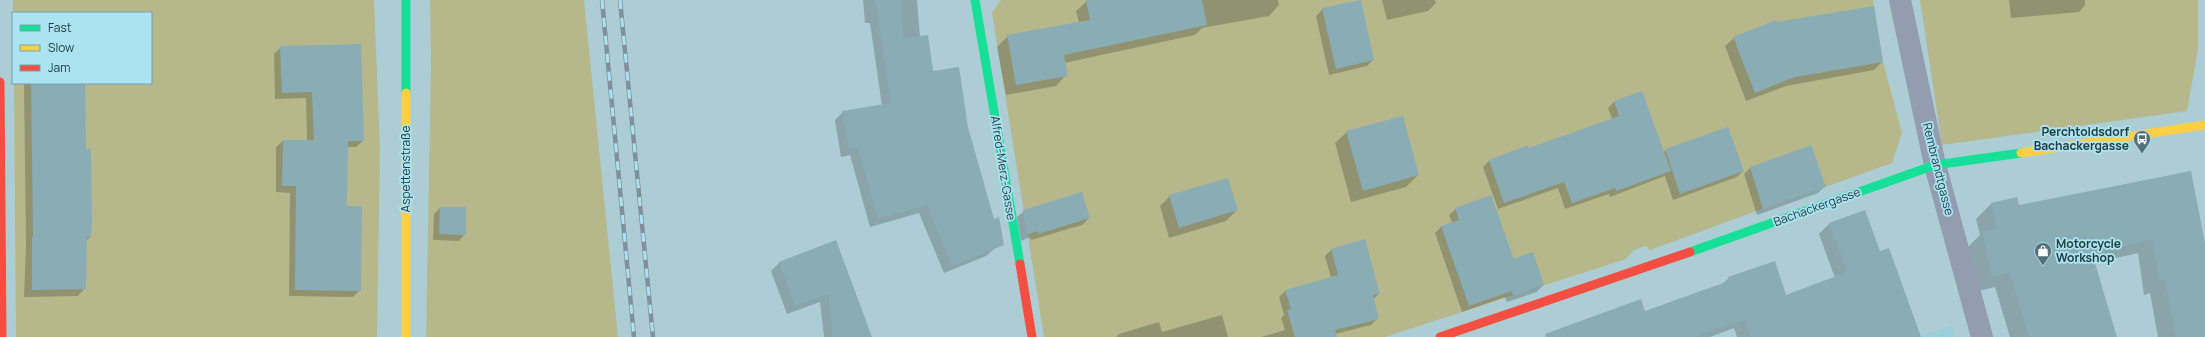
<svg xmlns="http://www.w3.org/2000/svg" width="2205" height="337" font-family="Manrope,sans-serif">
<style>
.built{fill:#9aceda}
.green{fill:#b6b88c}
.shadow{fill:#0003}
.building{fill:#8aacb4}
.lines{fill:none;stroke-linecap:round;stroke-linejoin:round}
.street{stroke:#939cb0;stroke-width:22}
.fast{stroke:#16e098;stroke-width:9}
.slow{stroke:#ffcf43;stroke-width:9}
.jam{stroke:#f24e42;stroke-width:9}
.rail-casing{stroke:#828f9c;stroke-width:4.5}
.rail{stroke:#aae4f2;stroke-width:3;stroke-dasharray:9;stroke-linecap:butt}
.labels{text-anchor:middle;stroke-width:3.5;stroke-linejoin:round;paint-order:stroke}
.poi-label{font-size:12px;font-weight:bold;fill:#243c41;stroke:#aae4f2;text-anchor:end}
.street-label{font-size:12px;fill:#243c41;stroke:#aae4f2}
</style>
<rect width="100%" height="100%" fill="#adcdd5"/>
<path class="built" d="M 1952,326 L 1955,337 L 1917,337 Z"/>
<g class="green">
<path d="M 13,0 L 374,0 L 380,149 L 377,337 L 16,337 L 14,83 L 151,83 L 151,13 L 13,13 Z"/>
<path d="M 430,0 L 584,0 L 618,337 L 426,337 L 431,64 Z"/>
<path d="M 1001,0 L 1873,0 L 1883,62 L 1902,133 L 1892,163 L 1775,205 L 1763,207 L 1762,209 L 1650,250 L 1646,246 L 1634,250 L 1626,259 L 1385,337 L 1044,337 L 992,13 Z"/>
<path d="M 1920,0 L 2198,0 L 2198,49 L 2187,111 L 1942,145 Z"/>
</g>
<g class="shadow">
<path d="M 863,0 L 917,0 L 920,37 L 932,73 L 967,128 L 995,248 L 986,256 L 944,273 L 919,213 L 870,227 L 850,155 L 841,157 L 835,120 L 843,112 L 882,106 L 870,23 L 865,23 Z"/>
<path d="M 1091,0 L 1278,0 L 1279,5 L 1269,16 L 1202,28 L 1195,35 L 1064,63 L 1066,75 L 1056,86 L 1006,95 L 997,47 L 1008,36 L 1079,23 L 1076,11 L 1087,1 Z"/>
<path d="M 1382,0 L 1435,0 L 1436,3 L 1428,11 L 1387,20 Z"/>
<path d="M 2009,0 L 2085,0 L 2085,5 L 2079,12 L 2011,18 Z"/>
<path d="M 1323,9 L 1373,60 L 1367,66 L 1329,75 L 1316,16 Z"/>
<path d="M 1777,23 L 1882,62 L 1874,70 L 1786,86 L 1746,101 L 1725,46 L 1734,38 Z"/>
<path d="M 281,47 L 363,141 L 356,147 L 347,147 L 346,207 L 360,290 L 353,297 L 289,296 L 290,193 L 276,192 L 276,147 L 283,141 L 307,141 L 306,98 L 275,99 L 274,54 Z"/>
<path d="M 24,83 L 85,83 L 85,150 L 90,237 L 86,241 L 85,288 L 78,296 L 24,297 L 26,244 Z"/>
<path d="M 1642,92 L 1663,152 L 1666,150 L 1743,171 L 1737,177 L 1673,200 L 1665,176 L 1610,197 L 1609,194 L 1565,209 L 1558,188 L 1498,209 L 1483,167 L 1489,161 L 1527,147 L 1528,149 L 1612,119 L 1608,108 L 1614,102 Z"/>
<path d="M 1347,132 L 1418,175 L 1406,187 L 1351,202 L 1335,143 Z"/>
<path d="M 1750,168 L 1825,186 L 1818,193 L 1757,215 L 1744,174 Z"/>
<path d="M 1170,196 L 1237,210 L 1226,221 L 1169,238 L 1160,206 Z"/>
<path d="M 2016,198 L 2018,206 L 2205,248 L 2205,337 L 2158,337 L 2150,293 L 2144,295 L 2138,253 L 2094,263 L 2116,337 L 2010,337 L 1995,287 L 1978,291 L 1967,248 L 1980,235 L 1976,219 L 1991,204 Z"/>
<path d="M 440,208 L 465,234 L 459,241 L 433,240 L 434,214 Z"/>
<path d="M 1456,209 L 1513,260 L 1543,285 L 1537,292 L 1507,302 L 1505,297 L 1462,312 L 1435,233 L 1441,227 L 1452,223 L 1449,215 Z"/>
<path d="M 1024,211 L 1089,218 L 1082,225 L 1031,240 L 1030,237 L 1021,241 L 1017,217 Z"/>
<path d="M 1864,211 L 1876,337 L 1737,337 L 1734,328 L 1710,337 L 1548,337 L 1644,312 L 1722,284 L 1729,278 L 1786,296 L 1835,278 L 1819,234 L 1829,224 Z"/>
<path d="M 836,242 L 868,337 L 824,337 L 820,302 L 787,314 L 771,271 L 779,263 Z"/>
<path d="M 1331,250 L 1379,293 L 1373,300 L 1378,318 L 1371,325 L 1335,334 L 1335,337 L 1261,337 L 1285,330 L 1281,318 L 1284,315 L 1279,297 L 1285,291 L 1331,278 L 1325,256 Z"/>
<path d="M 1222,315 L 1228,337 L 1116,337 L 1119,334 L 1159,322 L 1162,332 Z"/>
</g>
<g class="building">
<path d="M 875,0 L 901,0 L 904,38 L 928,35 L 933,71 L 959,67 L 968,127 L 994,219 L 999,217 L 1004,245 L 952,266 L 927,205 L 878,219 L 858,148 L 849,149 L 842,111 L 891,103 Z"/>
<path d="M 1086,0 L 1202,0 L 1207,25 L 1064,55 L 1068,76 L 1016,85 L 1007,35 L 1090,20 Z"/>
<path d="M 1361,0 L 1374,60 L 1336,69 L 1322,8 Z"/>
<path d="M 1874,6 L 1883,62 L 1795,77 L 1755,93 L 1733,37 L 1776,20 L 1777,22 Z"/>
<path d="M 361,44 L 364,141 L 348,141 L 347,206 L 362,206 L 361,291 L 295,290 L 296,186 L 282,186 L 283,140 L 314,140 L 312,92 L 282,93 L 280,46 Z"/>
<path d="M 31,83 L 85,83 L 86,149 L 91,149 L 92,222 L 91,237 L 87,237 L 86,289 L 32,290 L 32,237 L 33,237 Z"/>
<path d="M 1642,91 L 1671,171 L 1616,191 L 1615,188 L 1572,203 L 1564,182 L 1504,203 L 1489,160 L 1528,145 L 1529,148 L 1619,116 L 1614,101 Z"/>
<path d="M 1403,116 L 1419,175 L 1363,191 L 1346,131 Z"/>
<path d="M 1728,127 L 1744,171 L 1680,194 L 1665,149 Z"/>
<path d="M 1811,145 L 1826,187 L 1763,209 L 1750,167 Z"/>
<path d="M 2191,171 L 2205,243 L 2205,337 L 2176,337 L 2165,279 L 2159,280 L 2153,239 L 2092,253 L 2117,337 L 2029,337 L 2010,273 L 1992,277 L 1982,232 L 1997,229 L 1991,203 L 2017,197 L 2019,205 Z"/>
<path d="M 1228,178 L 1238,210 L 1179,228 L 1169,195 Z"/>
<path d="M 1082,192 L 1090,218 L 1038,234 L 1037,231 L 1027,235 L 1023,210 Z"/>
<path d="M 1491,195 L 1514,259 L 1533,252 L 1544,285 L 1513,296 L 1512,291 L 1469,306 L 1441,226 L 1459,220 L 1455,208 Z"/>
<path d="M 440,207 L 466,207 L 466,235 L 439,234 Z"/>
<path d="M 1865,210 L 1880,251 L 1889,248 L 1921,337 L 1750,337 L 1745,319 L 1694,337 L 1546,337 L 1545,334 L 1641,299 L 1645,311 L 1729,281 L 1728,277 L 1775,261 L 1786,295 L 1847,272 L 1829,223 Z"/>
<path d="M 1365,239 L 1380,294 L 1373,295 L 1379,319 L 1335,330 L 1337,337 L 1295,337 L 1287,310 L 1291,309 L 1285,290 L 1338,275 L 1331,249 Z"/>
<path d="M 836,240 L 872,337 L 833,337 L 828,294 L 795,306 L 779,262 Z"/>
</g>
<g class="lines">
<path class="street" d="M 1900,0 L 1935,165 L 1982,337"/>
<g class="fast">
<path d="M 406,0 L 406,93"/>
<path d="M 975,0 L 1020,264"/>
<path d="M 1690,252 L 1935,165 L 2021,153"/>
</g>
<g class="slow">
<path d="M 406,93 L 406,337"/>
<path d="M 2021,153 L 2205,125"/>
</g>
<g class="jam">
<path d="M 0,82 L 2,337"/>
<path d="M 1020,264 L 1032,337"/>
<path d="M 1440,337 L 1690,252"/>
</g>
<defs>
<g id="rail">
<path d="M 602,0 L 634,337"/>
<path d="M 620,0 L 653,337"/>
</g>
</defs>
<use href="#rail" class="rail-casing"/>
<use href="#rail" class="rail"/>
</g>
<defs>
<symbol id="bus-pin" viewBox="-11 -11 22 30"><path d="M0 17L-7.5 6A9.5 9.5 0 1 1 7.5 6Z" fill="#546f75" stroke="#aae4f2"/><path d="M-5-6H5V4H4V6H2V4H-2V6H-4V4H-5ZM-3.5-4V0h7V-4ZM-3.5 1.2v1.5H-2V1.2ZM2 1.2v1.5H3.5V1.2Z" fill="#fff"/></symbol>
<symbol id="shop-pin" viewBox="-11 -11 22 30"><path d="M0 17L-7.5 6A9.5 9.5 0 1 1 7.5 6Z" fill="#546f75" stroke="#aae4f2"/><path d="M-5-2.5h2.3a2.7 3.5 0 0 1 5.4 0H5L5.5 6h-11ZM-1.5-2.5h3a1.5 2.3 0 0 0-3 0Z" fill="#fff"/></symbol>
</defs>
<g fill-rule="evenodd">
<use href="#bus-pin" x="2132" y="129" width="20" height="27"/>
<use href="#shop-pin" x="2033" y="241" width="20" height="27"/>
</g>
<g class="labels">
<g class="poi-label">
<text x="2129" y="136">Perchtoldsdorf<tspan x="2129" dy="14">Bachackergasse</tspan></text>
<text x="2056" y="248" text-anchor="start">Motorcycle<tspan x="2056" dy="14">Workshop</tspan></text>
</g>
<g class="street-label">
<text transform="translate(1003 168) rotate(81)" y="4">Alfred-Merz-Gasse</text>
<text transform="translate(406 169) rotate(-90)" y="4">Aspettenstraße</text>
<text transform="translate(1938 169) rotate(76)" y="4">Rembrandtgasse</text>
<text transform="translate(1817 207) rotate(-20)" y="4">Bachackergasse</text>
</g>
</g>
<rect x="12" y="12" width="140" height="72" fill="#aae4f2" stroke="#74a1ab"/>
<rect x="20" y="25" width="20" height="6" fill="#16e098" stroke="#74a1ab"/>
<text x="48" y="32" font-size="12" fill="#243c41">Fast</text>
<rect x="20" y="45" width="20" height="6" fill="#ffcf43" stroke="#74a1ab"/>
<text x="48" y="52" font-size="12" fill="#243c41">Slow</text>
<rect x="20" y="65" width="20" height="6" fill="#f24e42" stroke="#74a1ab"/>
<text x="48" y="72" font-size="12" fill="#243c41">Jam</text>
</svg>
